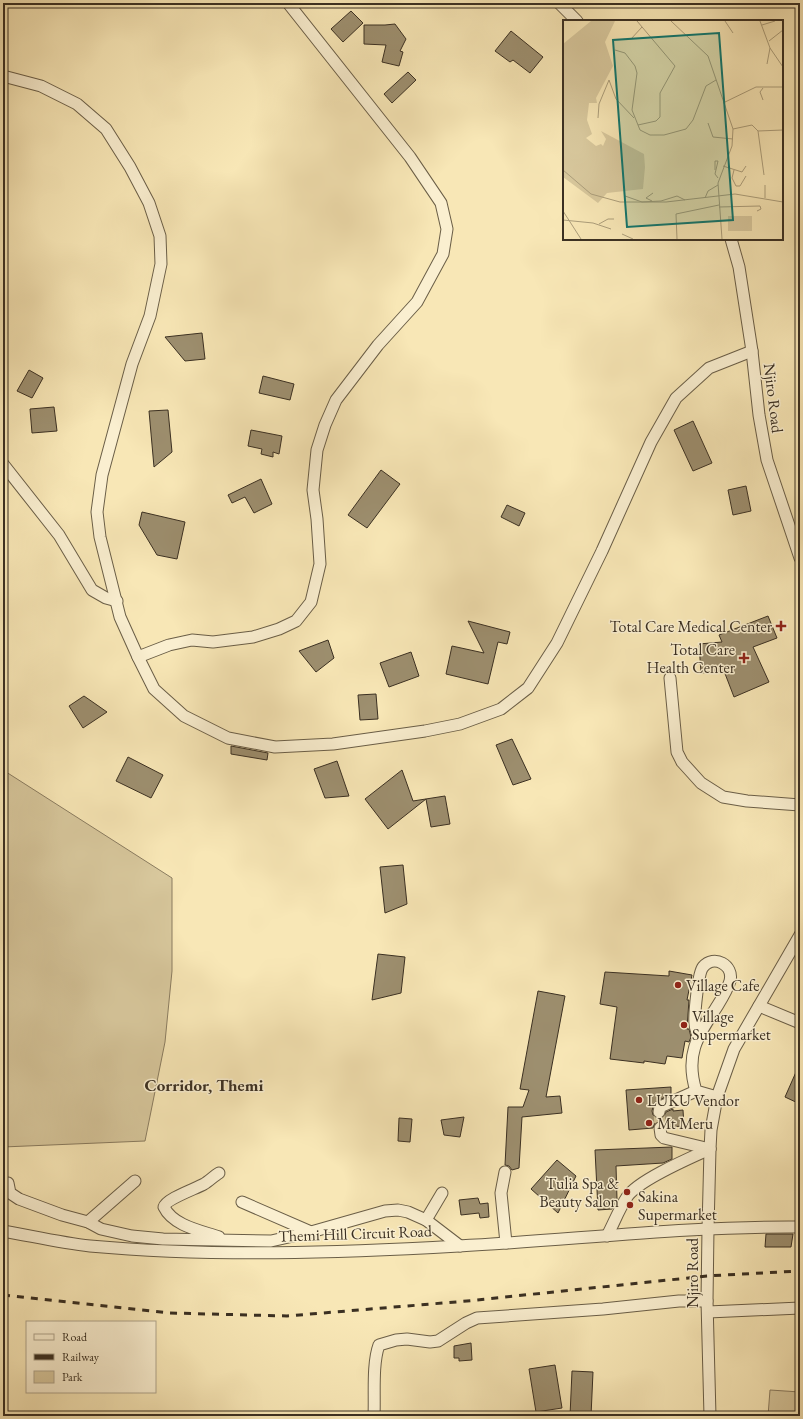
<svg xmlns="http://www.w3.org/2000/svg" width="803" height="1419" font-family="'EB Garamond',serif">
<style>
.green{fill:#d8c89d;stroke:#8a7c60}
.building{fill:#9d8f6f;stroke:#3b3022}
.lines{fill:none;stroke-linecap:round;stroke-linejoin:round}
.minor-tunnel{stroke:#d2c298;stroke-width:11;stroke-dasharray:11 5.5;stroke-linecap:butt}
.minor-casing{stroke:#6a5e47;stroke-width:13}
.minor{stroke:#faefd0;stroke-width:11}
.rail{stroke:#3b3022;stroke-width:3;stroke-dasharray:7 7;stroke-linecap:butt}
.poi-dot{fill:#8f2418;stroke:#faefd0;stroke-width:1.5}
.labels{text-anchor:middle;stroke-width:3;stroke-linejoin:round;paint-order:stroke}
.street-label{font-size:16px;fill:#3b3022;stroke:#faefd0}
.poi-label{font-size:16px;fill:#3b3022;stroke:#faefd0;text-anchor:start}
.neighbourhood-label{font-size:17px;font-weight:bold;fill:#3b3022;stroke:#faefd0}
.inset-road{fill:none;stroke:#ac9e7b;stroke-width:1}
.view{fill:#0f766e;fill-opacity:0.15;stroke:#0f766e;stroke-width:2}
.inset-edge{fill:none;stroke:#3b3022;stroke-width:2}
</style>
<rect width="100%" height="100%" fill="#f8e7b6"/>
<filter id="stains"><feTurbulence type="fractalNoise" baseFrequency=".005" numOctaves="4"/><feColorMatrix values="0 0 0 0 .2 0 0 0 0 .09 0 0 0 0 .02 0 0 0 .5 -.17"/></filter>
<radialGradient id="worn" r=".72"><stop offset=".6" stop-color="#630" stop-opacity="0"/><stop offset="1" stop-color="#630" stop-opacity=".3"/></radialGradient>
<g class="green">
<path d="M 3,770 L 172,878 L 172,971 L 165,1042 L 145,1141 L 3,1147 Z"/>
<path d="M 770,1390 L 800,1392 L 800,1416 L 768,1416 Z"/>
</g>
<g class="building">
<path d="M 351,11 L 363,23 L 343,42 L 331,29 Z"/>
<path d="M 395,24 L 406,39 L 400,51 L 403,52 L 399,66 L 382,62 L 386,45 L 364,44 L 364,25 L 385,25 Z"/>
<path d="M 511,31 L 543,57 L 530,73 L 513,60 L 510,62 L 495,51 Z"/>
<path d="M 408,72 L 416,80 L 392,103 L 384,94 Z"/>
<path d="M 202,333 L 205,359 L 185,361 L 165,337 Z"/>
<path d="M 29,370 L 43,378 L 32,398 L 17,391 Z"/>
<path d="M 263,376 L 294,384 L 290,400 L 259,393 Z"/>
<path d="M 54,407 L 57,431 L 32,433 L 30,409 Z"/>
<path d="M 168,410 L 172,452 L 154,467 L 149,411 Z"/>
<path d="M 693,421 L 712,463 L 693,471 L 674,430 Z"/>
<path d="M 251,430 L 282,436 L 279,454 L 273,452 L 273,457 L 261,454 L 262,449 L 248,446 Z"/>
<path d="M 381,470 L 400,484 L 367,528 L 348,515 Z"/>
<path d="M 261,479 L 272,504 L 254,513 L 245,497 L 232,503 L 228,495 Z"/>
<path d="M 746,486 L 751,511 L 733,515 L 728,490 Z"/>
<path d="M 507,505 L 525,513 L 519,526 L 501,517 Z"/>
<path d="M 142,512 L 185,522 L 177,559 L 157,555 L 139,525 Z"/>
<path d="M 768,616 L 777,638 L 753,647 L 769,682 L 734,697 L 724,671 L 701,673 L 699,644 L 722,642 L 719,635 Z"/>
<path d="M 468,621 L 510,632 L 507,644 L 498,642 L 488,684 L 446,674 L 452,646 L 484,653 Z"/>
<path d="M 328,640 L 334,658 L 316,672 L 299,651 Z"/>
<path d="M 411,652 L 419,676 L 389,687 L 380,663 Z"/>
<path d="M 376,694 L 378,719 L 360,720 L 358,695 Z"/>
<path d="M 84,696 L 107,712 L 83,728 L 69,706 Z"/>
<path d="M 512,739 L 531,779 L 513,785 L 496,745 Z"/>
<path d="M 231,746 L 268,753 L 267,760 L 231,754 Z"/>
<path d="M 128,757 L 163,775 L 151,798 L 116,781 Z"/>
<path d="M 337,761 L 349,796 L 325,798 L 314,769 Z"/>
<path d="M 402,770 L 413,801 L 445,796 L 450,824 L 431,827 L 426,799 L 388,829 L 365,799 Z"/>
<path d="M 403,865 L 407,904 L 385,913 L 380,867 Z"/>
<path d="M 378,954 L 405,957 L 401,993 L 372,1000 Z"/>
<path d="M 669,971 L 692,975 L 687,1000 L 689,1000 L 687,1029 L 689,1029 L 691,1037 L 689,1042 L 685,1041 L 682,1058 L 667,1056 L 665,1064 L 644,1061 L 644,1063 L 610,1059 L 617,1007 L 600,1004 L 605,972 L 669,976 Z"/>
<path d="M 538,991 L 565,996 L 546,1097 L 560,1096 L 562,1113 L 522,1117 L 519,1168 L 512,1170 L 509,1166 L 505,1165 L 508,1107 L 523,1107 L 529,1090 L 520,1089 Z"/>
<path d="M 800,1063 L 800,1104 L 785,1097 Z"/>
<path d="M 671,1087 L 671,1094 L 654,1103 L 652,1111 L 653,1115 L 655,1117 L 661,1119 L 664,1116 L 666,1112 L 673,1109 L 673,1111 L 683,1110 L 684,1126 L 667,1127 L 665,1123 L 659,1121 L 655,1123 L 653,1128 L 629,1130 L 626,1090 Z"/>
<path d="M 464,1117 L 460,1137 L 444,1135 L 441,1120 Z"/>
<path d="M 399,1118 L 412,1119 L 410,1142 L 398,1141 Z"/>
<path d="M 672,1147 L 672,1159 L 663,1163 L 616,1166 L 617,1199 L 612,1209 L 598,1210 L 595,1150 Z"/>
<path d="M 557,1160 L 576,1176 L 558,1213 L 531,1189 Z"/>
<path d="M 478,1198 L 480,1204 L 488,1203 L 489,1217 L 480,1218 L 479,1213 L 461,1215 L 459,1200 Z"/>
<path d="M 766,1234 L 793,1234 L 791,1247 L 765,1247 Z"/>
<path d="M 471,1343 L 472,1360 L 459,1361 L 459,1358 L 454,1358 L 454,1346 Z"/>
<path d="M 555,1365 L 562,1408 L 536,1412 L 529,1369 Z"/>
<path d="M 572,1371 L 593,1372 L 591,1416 L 570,1416 Z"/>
</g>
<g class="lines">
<path class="minor-tunnel" d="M 659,1112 L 660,1128"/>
<defs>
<g id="minor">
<path d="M 559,3 L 577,21"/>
<path d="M 3,76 L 41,86 L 77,104 L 106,129 L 130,167 L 149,203 L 160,236 L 161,264 L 150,316 L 132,364 L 102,475 L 97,512 L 100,537 L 120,617 L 138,657 L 154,689 L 184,716 L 228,738 L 275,747 L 333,744 L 425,731 L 460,724 L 501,709 L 528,688 L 557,643 L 602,551 L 651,442 L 676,398 L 709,368 L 752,351"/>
<path d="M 731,239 L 739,267 L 752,351 L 759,415 L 767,460 L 800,558"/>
<path d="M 3,464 L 59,535 L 92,590 L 106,598 L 117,601"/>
<path d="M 138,657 L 169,645 L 192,640 L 213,642 L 253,637 L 279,629 L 296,621 L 311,602 L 320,564 L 317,519 L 313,490 L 317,450 L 325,425 L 336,400 L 378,345 L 417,302 L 443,254 L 447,229 L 441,203 L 410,157 L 288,3"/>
<path d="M 670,678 L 677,752 L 682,762 L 701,783 L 723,797 L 747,801 L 800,805"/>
<path d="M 759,1006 L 800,1023"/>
<path d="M 698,1036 C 697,1032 695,1028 695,1024 C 694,1015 698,973 703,967 C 714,954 734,965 730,981 C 727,991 721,1000 716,1008 C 697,1037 685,1055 696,1091 L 717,1097"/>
<path d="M 659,1112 L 660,1107 L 696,1091"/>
<path d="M 660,1128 L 661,1135 L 664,1138 L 710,1149"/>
<path d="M 505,1172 L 501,1193 L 506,1243"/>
<path d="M 219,1173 C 214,1176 209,1181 204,1184 C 195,1189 166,1199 164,1207 C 173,1226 202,1231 219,1237"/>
<path d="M 8,1183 L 10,1193 L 19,1199 L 62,1215 L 88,1222 L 101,1229 L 132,1236 L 163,1239 L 271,1241 L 311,1232 L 385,1211 L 398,1210 L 408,1212 L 426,1220 L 460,1246"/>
<path d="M 242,1202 L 311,1232"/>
<path d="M 426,1220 L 442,1193"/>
<path d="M 88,1222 L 135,1181"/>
<path d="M 3,1231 C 32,1236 61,1243 90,1246 C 212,1257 338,1253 459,1246 C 573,1240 686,1226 800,1227"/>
<path d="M 607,1236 C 614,1223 619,1209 627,1197 C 638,1180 690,1158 710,1149"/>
<path d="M 708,1312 L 800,1308"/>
<path d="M 374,1416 C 375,1396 372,1364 379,1345 L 396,1340 L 407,1339 L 430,1342 L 438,1341 L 466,1323 L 477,1318 L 603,1309 L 679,1301 L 707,1301"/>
<path d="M 710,1416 L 707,1301 L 708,1229 L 710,1149 L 711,1130 L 717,1097 L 734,1049 L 800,935"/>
</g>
</defs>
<use href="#minor" class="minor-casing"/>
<use href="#minor" class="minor"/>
<path class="rail" d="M 3,1295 L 170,1313 L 287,1316 L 467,1301 L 707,1276 L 800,1271"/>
</g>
<g class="poi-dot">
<path d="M779 620h4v4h4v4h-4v4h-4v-4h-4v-4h4z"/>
<path d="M742 652h4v4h4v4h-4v4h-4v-4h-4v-4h4z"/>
<circle cx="678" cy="985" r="4"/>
<circle cx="684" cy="1025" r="4"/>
<circle cx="639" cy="1100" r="4"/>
<circle cx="649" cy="1123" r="4"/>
<circle cx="627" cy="1192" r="4"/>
<circle cx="630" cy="1205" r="4"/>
</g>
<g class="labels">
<g class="street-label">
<text transform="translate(774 398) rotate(83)" y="6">Njiro Road</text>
<text transform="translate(355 1233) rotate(-2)" y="6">Themi Hill Circuit Road</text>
<text transform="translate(692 1273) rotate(-90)" y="6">Njiro Road</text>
</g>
<g class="poi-label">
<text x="772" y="632" text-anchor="end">Total Care Medical Center</text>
<text x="735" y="655" text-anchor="end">Total Care<tspan x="735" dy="18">Health Center</tspan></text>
<text x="686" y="991">Village Cafe</text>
<text x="692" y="1022">Village<tspan x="692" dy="18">Supermarket</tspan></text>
<text x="647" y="1106">LUKU Vendor</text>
<text x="657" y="1129">Mt Meru</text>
<text x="619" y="1189" text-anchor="end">Tulia Spa &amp;<tspan x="619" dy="18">Beauty Salon</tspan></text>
<text x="638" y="1202">Sakina<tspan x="638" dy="18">Supermarket</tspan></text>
</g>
<g class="neighbourhood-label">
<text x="204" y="1091">Corridor, Themi</text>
</g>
</g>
<g transform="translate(563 20)">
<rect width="220" height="220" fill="#f8e7b6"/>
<path d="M 28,1 L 52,1 L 42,22 L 50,46 L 33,78 L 34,83 L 26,83 L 24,100 L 29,114 L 23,118 L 33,126 L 38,124 L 40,126 L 43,119 L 38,111 L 81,134 L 82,147 L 80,169 L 44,173 L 35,183 L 0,157 L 0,24 ZM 165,196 L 189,196 L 189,211 L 165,211 Z" fill="#d8c89d"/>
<path class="inset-road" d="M 74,1 L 112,46 L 97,73 L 97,97 L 93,101 L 75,105M 108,1 L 145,36 L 170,109 L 169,126 L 155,163 L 159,219M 162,1 L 170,13M 197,1 L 207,28 L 220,47M 199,5 L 212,1M 68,19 L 79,7M 206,21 L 220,10M 52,30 L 62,33 L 72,46 L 74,53 L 69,90 L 77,110 L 87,115 L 101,115 L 123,109 L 130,100 L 143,66 L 153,60M 204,44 L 207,28M 200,68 L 197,72 L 200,80M 160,83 L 193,67 L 220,67M 35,98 L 36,84 L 46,60 L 53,79 L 71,98M 145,103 L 150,117 L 170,119M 170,109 L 189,105 L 195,111 L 220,110M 195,111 L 201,155M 160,146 L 179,152 L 183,146M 0,150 L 28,174 L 57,182 L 103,182 L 172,174 L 220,182M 152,150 L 152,141 L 155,141 L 152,154 L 155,158M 171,150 L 169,158 L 173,166 L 177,166 L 183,156M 62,176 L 79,182 L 98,181 L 114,176 L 122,180M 142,178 L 145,171 L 155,165M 202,178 L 202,165M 89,181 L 83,178 L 90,173M 156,187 L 197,186 L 198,189 L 194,191M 0,191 L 18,219M 0,200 L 30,203 L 48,209M 36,204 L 45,199 L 51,199M 59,214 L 70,219M 114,219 L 113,194 L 156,185"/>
<path class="view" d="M 156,13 L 170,200 L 64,207 L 50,20 Z"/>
<rect width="220" height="220" class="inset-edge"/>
</g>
<rect width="803" height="1419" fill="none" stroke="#f8e7b6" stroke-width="16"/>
<rect x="4" y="4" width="795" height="1411" fill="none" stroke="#3b3022" stroke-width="2"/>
<rect x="8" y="8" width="787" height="1403" fill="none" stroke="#3b3022"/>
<rect x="26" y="1321" width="130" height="72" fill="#faefd0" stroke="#aea38a"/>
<rect x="34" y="1334" width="20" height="6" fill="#faefd0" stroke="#aea38a"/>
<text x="62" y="1341" font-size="12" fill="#3b3022">Road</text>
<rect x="34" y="1354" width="20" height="6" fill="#3b3022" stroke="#aea38a"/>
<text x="62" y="1361" font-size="12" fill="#3b3022">Railway</text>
<rect x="34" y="1371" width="20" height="12" fill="#d8c89d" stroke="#aea38a"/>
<text x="62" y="1381" font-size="12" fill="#3b3022">Park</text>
<rect width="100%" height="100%" filter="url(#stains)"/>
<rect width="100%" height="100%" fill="url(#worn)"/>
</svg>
